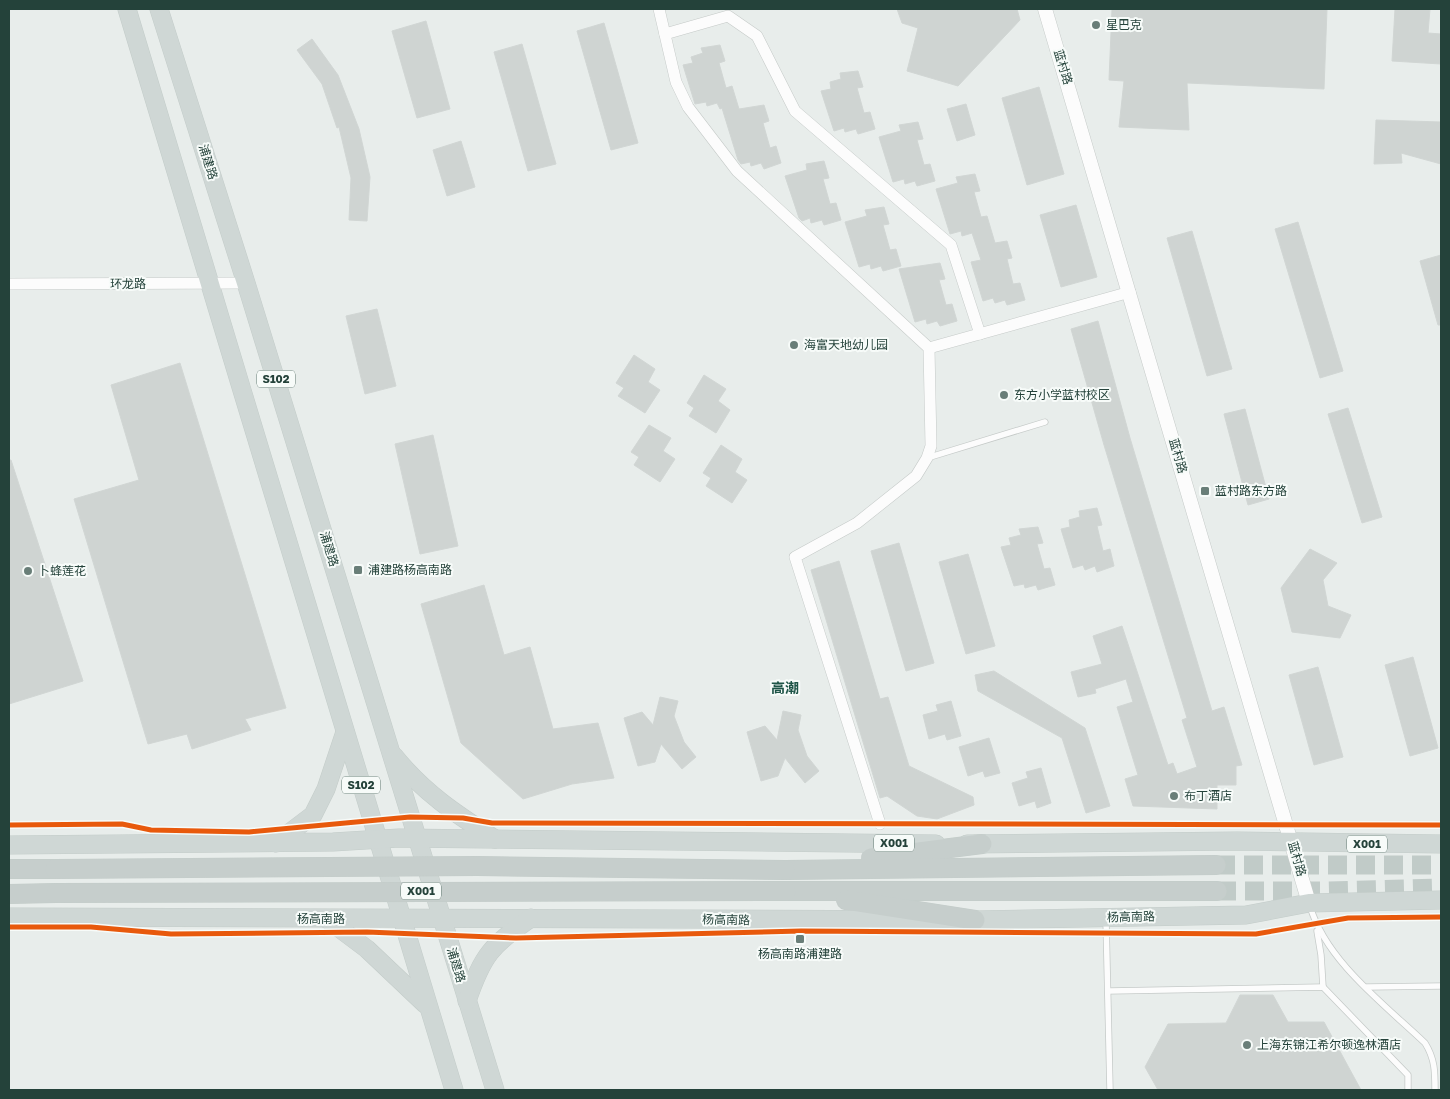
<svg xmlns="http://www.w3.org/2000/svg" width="1450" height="1099" font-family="'Golos Text','Noto Sans SC',sans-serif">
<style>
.building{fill:#cfd4d2;stroke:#d1d6d4}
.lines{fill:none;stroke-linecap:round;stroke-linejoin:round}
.trunk-tunnel{stroke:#c1cbc8;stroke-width:19;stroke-dasharray:19 9;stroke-linecap:butt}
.service-casing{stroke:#c5cac8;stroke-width:7}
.minor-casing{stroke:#c5cac8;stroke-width:12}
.tertiary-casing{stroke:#c5cac8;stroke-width:15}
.primary-casing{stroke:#c3ccc9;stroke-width:19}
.trunk-casing{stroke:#c3ccc9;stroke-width:20}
.service{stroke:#fcfcfc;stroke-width:5.5}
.minor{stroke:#fcfcfc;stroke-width:11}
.tertiary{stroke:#fcfcfc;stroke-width:14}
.primary{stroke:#cfd7d5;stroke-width:18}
.trunk{stroke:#c6cecc;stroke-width:19}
.trunk-bridge-casing{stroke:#c3ccc9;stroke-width:20;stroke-linecap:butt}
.trunk-bridge{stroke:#c6cecc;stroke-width:19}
.cycleway-casing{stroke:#f7fbf9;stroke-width:8}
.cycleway{stroke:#e8590c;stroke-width:5}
.poi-dot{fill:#697e78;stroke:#f7fbf9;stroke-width:2}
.labels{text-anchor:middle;stroke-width:4;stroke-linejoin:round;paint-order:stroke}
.shield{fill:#f7fbf9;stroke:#637a73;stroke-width:1}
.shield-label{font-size:11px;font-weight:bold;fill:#24423a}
.poi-label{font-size:12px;fill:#24423a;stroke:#f7fbf9;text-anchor:start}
.street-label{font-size:12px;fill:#24423a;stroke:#f7fbf9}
.neighbourhood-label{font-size:14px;font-weight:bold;fill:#1f5548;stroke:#f7fbf9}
</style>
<rect width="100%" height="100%" fill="#e8edeb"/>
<g class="building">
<path d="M 897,9 L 1017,9 L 1020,20 L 958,86 L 907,71 L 918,28 L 902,23 Z"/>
<path d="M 1112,9 L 1327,9 L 1324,89 L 1187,83 L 1189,130 L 1119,127 L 1124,81 L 1109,80 Z"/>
<path d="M 1395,9 L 1430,9 L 1428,33 L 1441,34 L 1441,64 L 1392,61 Z"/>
<path d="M 426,21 L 450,109 L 417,118 L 392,31 Z"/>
<path d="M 604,23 L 638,143 L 611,150 L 577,31 Z"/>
<path d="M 312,39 L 338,75 L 359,129 L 370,177 L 367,221 L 349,220 L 351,178 L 339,127 L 337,128 L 322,84 L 297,50 Z"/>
<path d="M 522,44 L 556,164 L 528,171 L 494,52 Z"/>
<path d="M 720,45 L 725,61 L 719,63 L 726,88 L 732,86 L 739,109 L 764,105 L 769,121 L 763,123 L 770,148 L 776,146 L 781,163 L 764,169 L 761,163 L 751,166 L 750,162 L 741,164 L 738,160 L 722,108 L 720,109 L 717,103 L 707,106 L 706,102 L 695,104 L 683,65 L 693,63 L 691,57 L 703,53 L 701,48 Z"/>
<path d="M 858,71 L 863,87 L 857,88 L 864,113 L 870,112 L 875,129 L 858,134 L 856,129 L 845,132 L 844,128 L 834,131 L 821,91 L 831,89 L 830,82 L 841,79 L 840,73 Z"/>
<path d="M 1039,87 L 1064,174 L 1027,185 L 1002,98 Z"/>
<path d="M 966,104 L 975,135 L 957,141 L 947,109 Z"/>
<path d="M 1376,120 L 1441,122 L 1441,164 L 1401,153 L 1402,163 L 1374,164 Z"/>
<path d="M 918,122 L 923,139 L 917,140 L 924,165 L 930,164 L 935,181 L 917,186 L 915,181 L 905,184 L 904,179 L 893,182 L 879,137 L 901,131 L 899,125 Z"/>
<path d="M 461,141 L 475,187 L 447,196 L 433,150 Z"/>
<path d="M 824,161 L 829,178 L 823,179 L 830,204 L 836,203 L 841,220 L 824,225 L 822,220 L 811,223 L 810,218 L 802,221 L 799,218 L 785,176 L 807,170 L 806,164 Z"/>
<path d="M 975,174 L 980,191 L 974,192 L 981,217 L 987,216 L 995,243 L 1007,241 L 1012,258 L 1007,259 L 1013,284 L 1020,283 L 1025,300 L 1007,305 L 1005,300 L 995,303 L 993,298 L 983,301 L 971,262 L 981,260 L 972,233 L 962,236 L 961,231 L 950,234 L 936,189 L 958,183 L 956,177 Z"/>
<path d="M 1076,205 L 1097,277 L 1061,287 L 1040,215 Z"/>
<path d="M 884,207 L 889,224 L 883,225 L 890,250 L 896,249 L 901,266 L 883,271 L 881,266 L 871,269 L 870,264 L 859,267 L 845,222 L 867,216 L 865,210 Z"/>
<path d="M 1298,222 L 1343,371 L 1320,378 L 1275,229 Z"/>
<path d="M 1192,231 L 1232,369 L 1207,376 L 1167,238 Z"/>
<path d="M 1441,255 L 1441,325 L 1438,325 L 1420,261 Z"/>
<path d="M 940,263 L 945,279 L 939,280 L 946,305 L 952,304 L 957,321 L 940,326 L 937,321 L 927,324 L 926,319 L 915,322 L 899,269 Z"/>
<path d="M 377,309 L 396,386 L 365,394 L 346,316 Z"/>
<path d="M 1098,321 L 1130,438 L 1212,711 L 1224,707 L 1242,765 L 1236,766 L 1236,785 L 1217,785 L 1217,809 L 1133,806 L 1125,779 L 1138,775 L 1117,707 L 1133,702 L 1126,679 L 1095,689 L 1096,693 L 1078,697 L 1071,672 L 1102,664 L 1093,636 L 1122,626 L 1168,765 L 1173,763 L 1177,774 L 1197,767 L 1182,720 L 1187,718 L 1104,445 L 1071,329 Z"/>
<path d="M 634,355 L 655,369 L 648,382 L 660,390 L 645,413 L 618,396 L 624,388 L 616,383 Z"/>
<path d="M 180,363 L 286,708 L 245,719 L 251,730 L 192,749 L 187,734 L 148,744 L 74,499 L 139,480 L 111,385 Z"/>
<path d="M 704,375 L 726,389 L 718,401 L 730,410 L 716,433 L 689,416 L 694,408 L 687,403 Z"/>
<path d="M 1348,408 L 1382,517 L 1362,523 L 1328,414 Z"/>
<path d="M 1245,409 L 1269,499 L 1248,505 L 1224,414 Z"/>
<path d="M 649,425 L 671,438 L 663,451 L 675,459 L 660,482 L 634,465 L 639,457 L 631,452 Z"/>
<path d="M 433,435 L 458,546 L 420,554 L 395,444 Z"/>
<path d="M 721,445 L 742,459 L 735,472 L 747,480 L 732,503 L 706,486 L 711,478 L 703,473 Z"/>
<path d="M 9,460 L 11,460 L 83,681 L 9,704 Z"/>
<path d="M 1097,508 L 1102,525 L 1097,526 L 1103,551 L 1110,549 L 1114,566 L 1097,572 L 1095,566 L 1085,570 L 1083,565 L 1073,568 L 1061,529 L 1070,527 L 1069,520 L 1080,517 L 1079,511 Z"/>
<path d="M 1038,527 L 1043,543 L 1037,544 L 1044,569 L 1050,568 L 1055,585 L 1038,590 L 1036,585 L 1025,588 L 1024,584 L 1014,586 L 1001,547 L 1011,545 L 1009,538 L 1021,535 L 1019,529 Z"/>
<path d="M 899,543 L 934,663 L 906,671 L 871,551 Z"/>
<path d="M 1310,549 L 1337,563 L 1323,580 L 1328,606 L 1351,615 L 1340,638 L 1292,632 L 1281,588 Z"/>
<path d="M 968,554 L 995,646 L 966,654 L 939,562 Z"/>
<path d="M 839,561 L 880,699 L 888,697 L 909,766 L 973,797 L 974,805 L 937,819 L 917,816 L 887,796 L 880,798 L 811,570 Z"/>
<path d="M 484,585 L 504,655 L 530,647 L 553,729 L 598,723 L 614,778 L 572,784 L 523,799 L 461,743 L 421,604 Z"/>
<path d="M 1413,657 L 1438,748 L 1410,756 L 1385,665 Z"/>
<path d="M 1318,667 L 1343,757 L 1314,765 L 1289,675 Z"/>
<path d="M 994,671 L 1085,728 L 1110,806 L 1086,813 L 1062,738 L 978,691 L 975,675 Z"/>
<path d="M 660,697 L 678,701 L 674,716 L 684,742 L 696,757 L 682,769 L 661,744 L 655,762 L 638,766 L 624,718 L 642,712 L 653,725 Z"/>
<path d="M 951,701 L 961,736 L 947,740 L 945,734 L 929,739 L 923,715 L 938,711 L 936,705 Z"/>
<path d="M 783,711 L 801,715 L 798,730 L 807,756 L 819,771 L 805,783 L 785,758 L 778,776 L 761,781 L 747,732 L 765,726 L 777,740 Z"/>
<path d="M 989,738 L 1000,773 L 985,777 L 983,771 L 968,776 L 959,747 Z"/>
<path d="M 1041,768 L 1051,803 L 1037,808 L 1035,801 L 1019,806 L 1012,783 L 1028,778 L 1026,772 Z"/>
<path d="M 1240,995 L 1273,995 L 1288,1022 L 1324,1022 L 1361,1090 L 1158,1090 L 1145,1067 L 1168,1024 L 1226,1023 Z"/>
</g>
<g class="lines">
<g class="trunk-tunnel">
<path d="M 1216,865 L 1441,865"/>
<path d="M 1217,891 L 1327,891 L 1441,888"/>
</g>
<defs>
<g id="service">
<path d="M 927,458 L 1045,422"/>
<path d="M 1310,906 C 1326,961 1384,1004 1425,1043 C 1435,1059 1435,1072 1435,1090"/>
<path d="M 1106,920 L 1110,1090"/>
<path d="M 1317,931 L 1321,955 L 1323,987"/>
<path d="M 1367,987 L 1441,986"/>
<path d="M 1109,991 L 1323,987 L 1408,1075 L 1408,1090"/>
</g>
<g id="minor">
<path d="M 659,9 L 676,82 L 688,107 L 737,171 L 929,348 L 931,446 L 927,458 L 916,476 L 857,523 L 795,557 L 880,824"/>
<path d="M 665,34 L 728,16 L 757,36 L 795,111 L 951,245 L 980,334"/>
<path d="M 9,284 L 246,283"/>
<path d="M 929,348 L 1130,292"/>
</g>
<path id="tertiary" d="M 1045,9 L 1309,903"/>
<g id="primary">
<path d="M 127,9 C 237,369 342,731 454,1090"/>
<path d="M 159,9 L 246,283 L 495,1090"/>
<path d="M 394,756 C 424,793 456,814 495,839"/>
<path d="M 276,843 L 313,815 L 326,789 L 345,732"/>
<path d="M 967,844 L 1237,841 L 1441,844"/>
<path d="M 9,845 L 333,842 L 399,838 L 936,844"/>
<path d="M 9,917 L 975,920 L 1246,915 L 1309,903 L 1441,900"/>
<path d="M 327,919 L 367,949 L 425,1004"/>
<path d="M 467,1001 C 483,954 491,946 531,918"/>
</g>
<g id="trunk">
<path d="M 871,858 L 982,844"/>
<path d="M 9,869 L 55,869"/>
<path d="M 785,870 L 1216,865"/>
<path d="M 786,891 L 1217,891"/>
<path d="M 9,894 L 56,893"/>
<path d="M 846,900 L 975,920"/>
</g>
</defs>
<use href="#service" class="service-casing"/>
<use href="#minor" class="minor-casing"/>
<use href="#tertiary" class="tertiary-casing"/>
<use href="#primary" class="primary-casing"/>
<use href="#trunk" class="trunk-casing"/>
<use href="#service" class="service"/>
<use href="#minor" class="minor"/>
<use href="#tertiary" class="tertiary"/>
<use href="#primary" class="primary"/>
<use href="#trunk" class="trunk"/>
<defs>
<g id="trunk-bridge">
<path d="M 55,869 L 477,866 L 785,870"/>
<path d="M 56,893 L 786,891"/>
</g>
</defs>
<use href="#trunk-bridge" class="trunk-bridge-casing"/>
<use href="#trunk-bridge" class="trunk-bridge"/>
<defs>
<g id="cycleway">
<path d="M 9,825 L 122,824 L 151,830 L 249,832 L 410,817 L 463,818 L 492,823 L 1441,825"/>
<path d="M 9,927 L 91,927 L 171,934 L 367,932 L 516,938 L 801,931 L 1256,934 L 1348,918 L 1441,917"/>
</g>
</defs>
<use href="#cycleway" class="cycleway-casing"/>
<use href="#cycleway" class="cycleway"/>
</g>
<g class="poi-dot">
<circle cx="1096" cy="25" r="5"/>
<circle cx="794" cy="345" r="5"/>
<circle cx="1004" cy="395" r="5"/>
<rect x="1200" y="486" width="10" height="10" rx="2.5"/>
<rect x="353" y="565" width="10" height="10" rx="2.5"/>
<circle cx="28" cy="571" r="5"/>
<circle cx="1174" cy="796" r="5"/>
<rect x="795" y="934" width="10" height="10" rx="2.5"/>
<circle cx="1247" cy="1045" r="5"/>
</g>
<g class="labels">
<g class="shield">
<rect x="257" y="370.5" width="38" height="17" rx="4"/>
<rect x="342" y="776.5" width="38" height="17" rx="4"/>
<rect x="874" y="834.5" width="40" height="17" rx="4"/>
<rect x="1347" y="835.5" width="40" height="17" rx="4"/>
<rect x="401" y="882.5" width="40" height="17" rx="4"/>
</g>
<g class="shield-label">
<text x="276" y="383">S102</text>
<text x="361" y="789">S102</text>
<text x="894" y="847">X001</text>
<text x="1367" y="848">X001</text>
<text x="421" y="895">X001</text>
</g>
<g class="poi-label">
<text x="1106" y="29">星巴克</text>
<text x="804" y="349">海富天地幼儿园</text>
<text x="1014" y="399">东方小学蓝村校区</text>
<text x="1215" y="495">蓝村路东方路</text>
<text x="368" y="574">浦建路杨高南路</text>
<text x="38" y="575">卜蜂莲花</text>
<text x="1184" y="800">布丁酒店</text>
<text x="800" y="958" text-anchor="middle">杨高南路浦建路</text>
<text x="1257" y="1049">上海东锦江希尔顿逸林酒店</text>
</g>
<g class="street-label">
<text transform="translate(1063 67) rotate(73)" y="4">蓝村路</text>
<text transform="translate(208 162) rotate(72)" y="4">浦建路</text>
<text x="128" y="288">环龙路</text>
<text transform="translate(1178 456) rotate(74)" y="4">蓝村路</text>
<text transform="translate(329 549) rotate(73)" y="4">浦建路</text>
<text transform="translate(1297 859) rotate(74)" y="4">蓝村路</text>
<text transform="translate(1131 917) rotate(-1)" y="4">杨高南路</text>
<text x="321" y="923">杨高南路</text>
<text transform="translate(726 920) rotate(1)" y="4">杨高南路</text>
<text transform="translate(456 965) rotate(73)" y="4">浦建路</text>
</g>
<g class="neighbourhood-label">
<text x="785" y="693">高潮</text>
</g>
</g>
<rect width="1450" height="1099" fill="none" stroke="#24423a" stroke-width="20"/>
</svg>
